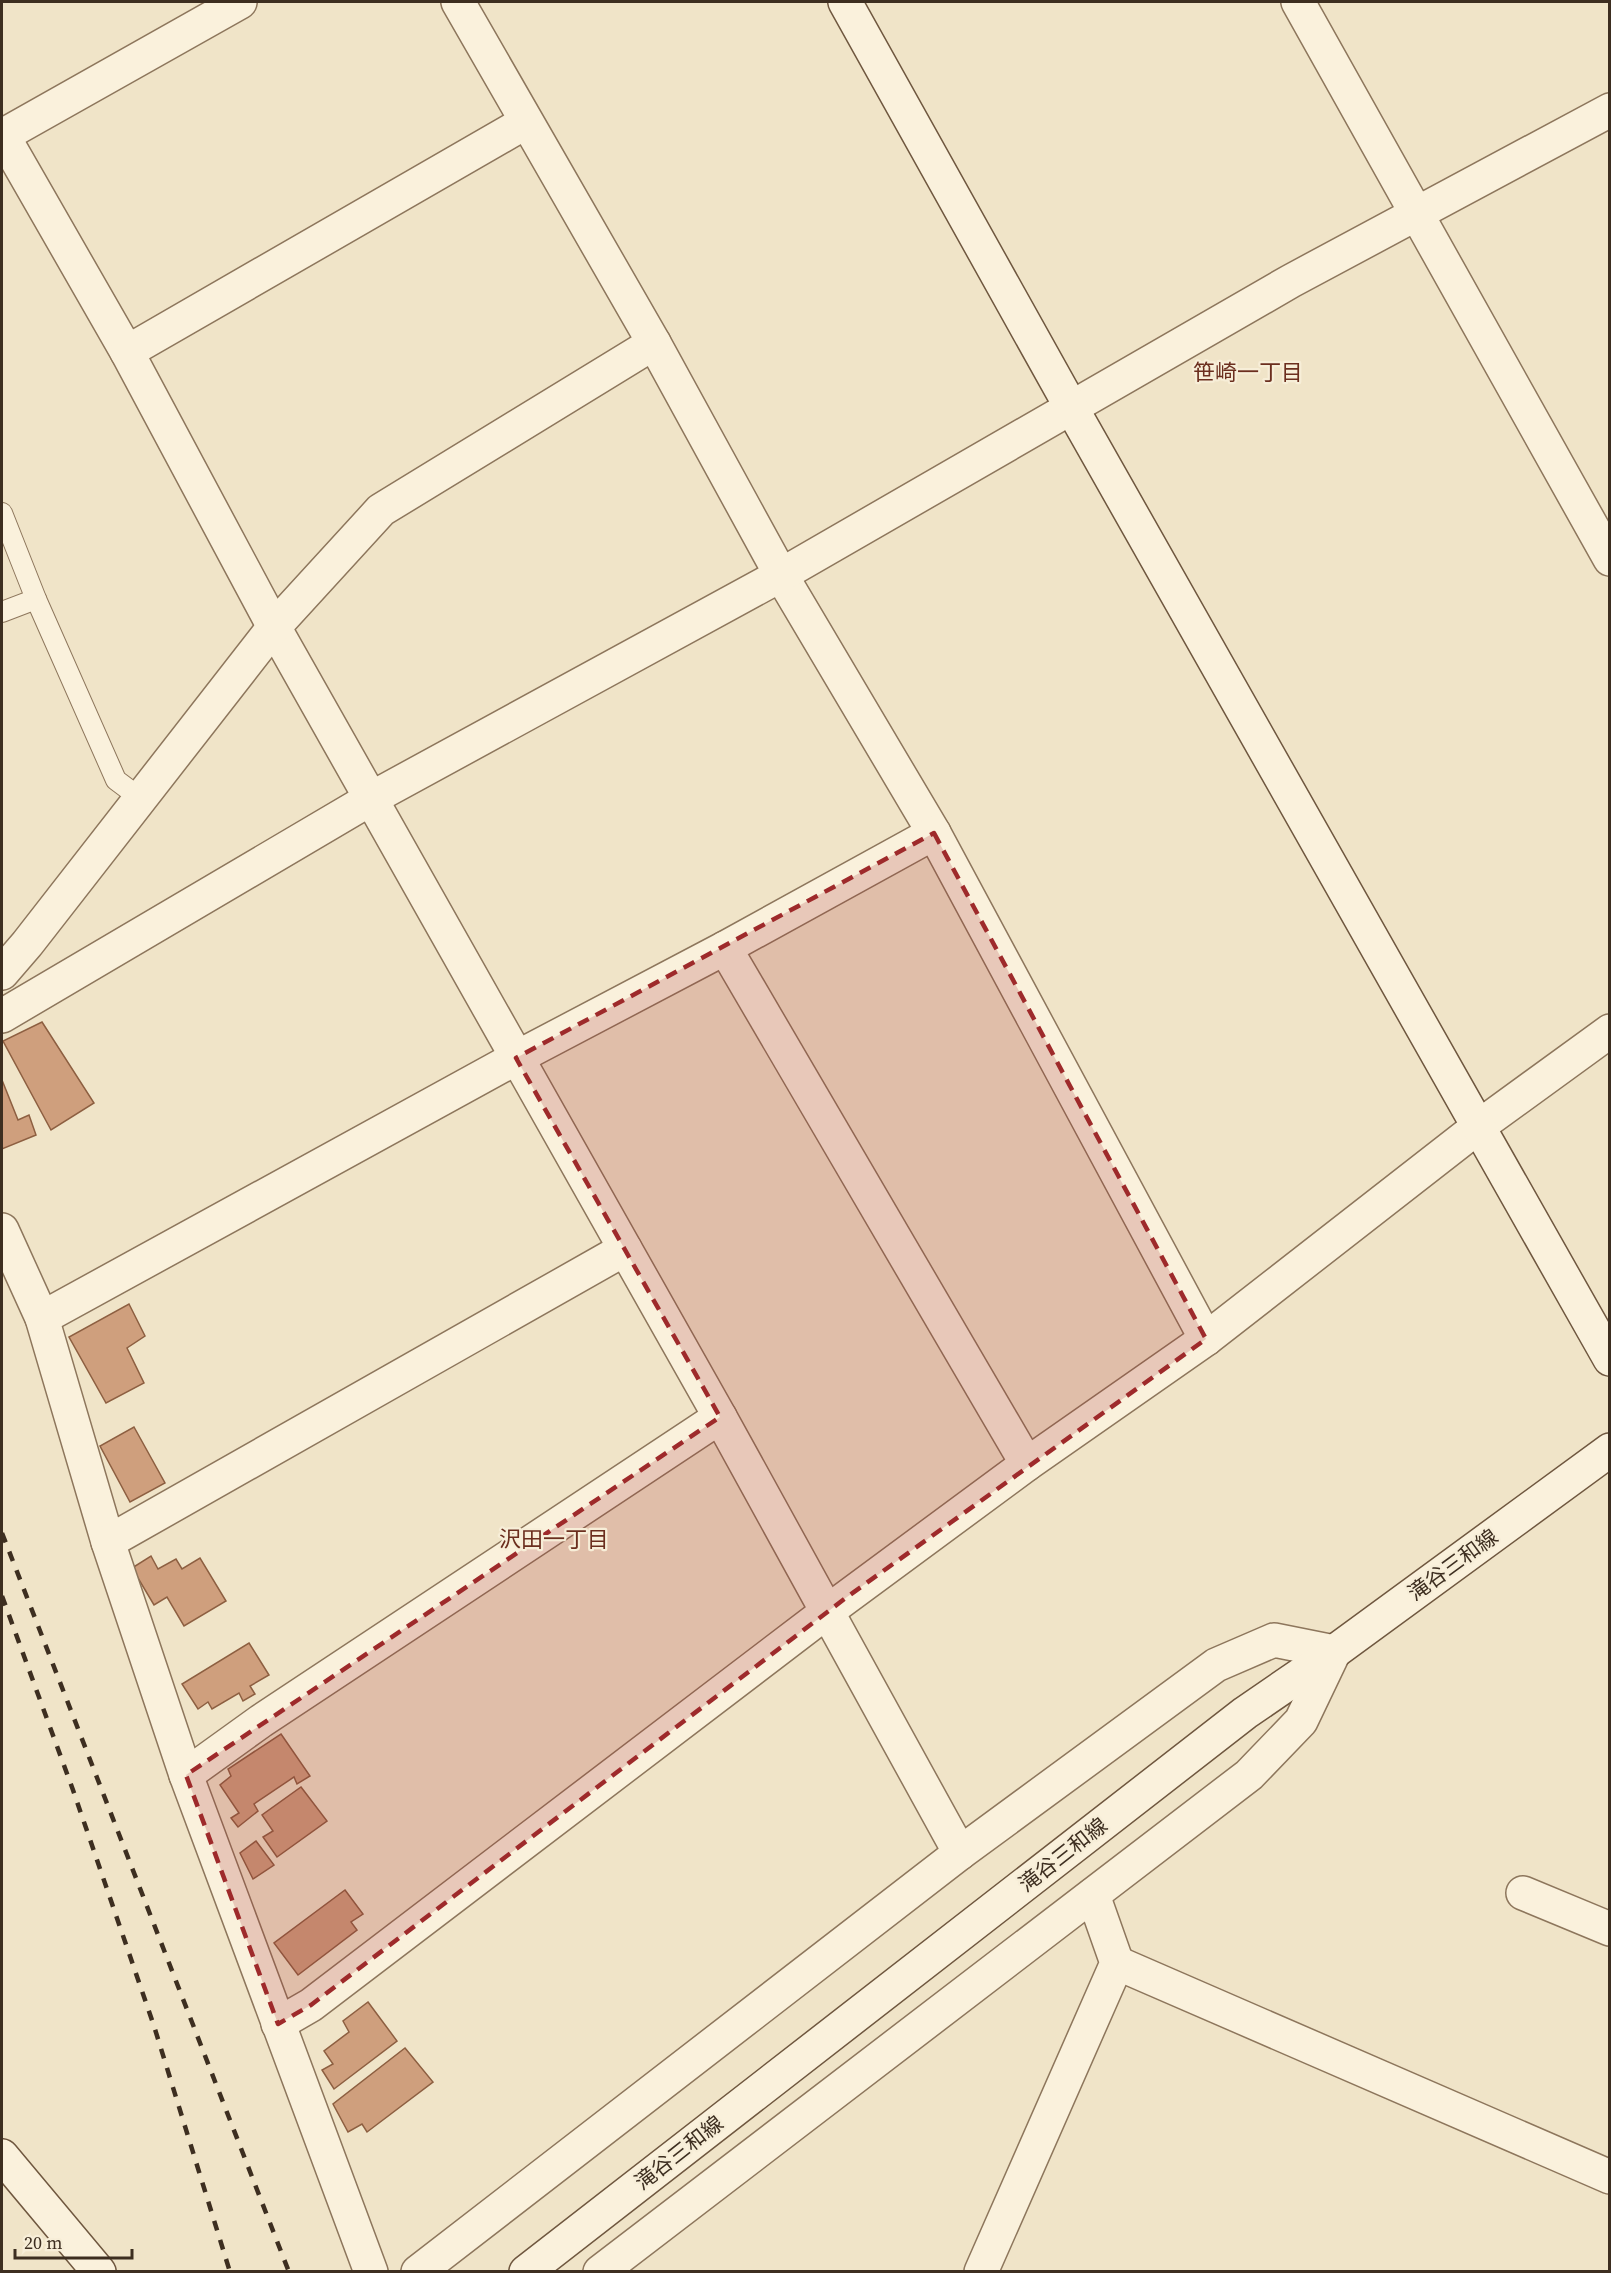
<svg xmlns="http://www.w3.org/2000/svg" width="1611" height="2273" font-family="'Source Serif 4','Noto Sans JP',serif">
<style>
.building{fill:#cf9f7d;stroke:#8d5f41;stroke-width:1.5}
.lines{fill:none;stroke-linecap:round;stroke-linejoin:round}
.lane-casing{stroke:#8d765c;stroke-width:22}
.street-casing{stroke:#8d765c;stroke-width:36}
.secondary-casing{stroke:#6f573f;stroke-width:36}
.lane{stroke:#faf1dc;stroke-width:20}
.street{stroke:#faf1dc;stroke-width:33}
.secondary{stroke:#faf1dc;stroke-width:33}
.rail{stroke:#3d2e20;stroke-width:4.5;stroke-dasharray:10 10;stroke-linecap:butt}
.marked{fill:#9e2a2b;fill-opacity:0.2;stroke:#9e2a2b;stroke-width:4.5;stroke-dasharray:12 8;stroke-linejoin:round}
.labels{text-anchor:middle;stroke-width:4.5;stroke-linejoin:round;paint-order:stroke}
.street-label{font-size:21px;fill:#3d2e20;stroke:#f7eed8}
.neighbourhood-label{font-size:22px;fill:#6b2e1e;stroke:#f7eed8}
</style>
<rect width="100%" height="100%" fill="#f0e4c8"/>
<g class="building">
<path d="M 42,1022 L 94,1103 L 51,1130 L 3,1041 Z"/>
<path d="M 2,1080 L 18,1120 L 29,1115 L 36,1135 L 2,1149 Z"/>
<path d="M 129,1304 L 145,1336 L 127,1348 L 144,1383 L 106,1403 L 69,1337 Z"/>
<path d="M 134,1427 L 165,1483 L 130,1502 L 100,1446 Z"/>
<path d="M 151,1556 L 158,1569 L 176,1559 L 182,1569 L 200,1558 L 226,1601 L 184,1626 L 167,1597 L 154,1605 L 132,1568 Z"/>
<path d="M 249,1643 L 269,1675 L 250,1686 L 255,1694 L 243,1701 L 239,1693 L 212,1709 L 208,1702 L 198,1709 L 182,1684 Z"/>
<path d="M 281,1734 L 310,1776 L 297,1784 L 294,1777 L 254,1804 L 258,1811 L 238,1827 L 231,1818 L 239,1813 L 220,1785 L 231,1776 L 228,1769 Z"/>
<path d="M 301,1787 L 327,1821 L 277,1857 L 263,1837 L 273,1831 L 262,1815 Z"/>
<path d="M 256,1841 L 274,1865 L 253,1879 L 240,1853 Z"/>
<path d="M 345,1890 L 363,1914 L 351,1922 L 357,1930 L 298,1975 L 274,1943 Z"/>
<path d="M 368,2002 L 397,2041 L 334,2089 L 322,2070 L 333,2064 L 324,2051 L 349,2032 L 343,2021 Z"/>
<path d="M 405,2048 L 433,2082 L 367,2132 L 362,2124 L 348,2132 L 333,2104 Z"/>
</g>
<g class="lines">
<defs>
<g id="lane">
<path d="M 2,513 L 36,599 L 116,780 L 140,798"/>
<path d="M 2,612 L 36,599"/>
</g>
<g id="street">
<path d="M 458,2 L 654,343 L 781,575 L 934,833 L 1206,1339"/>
<path d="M 1298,2 L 1610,559"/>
<path d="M 2,134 L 127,352 L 274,627 L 720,1417 L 960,1853"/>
<path d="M 2,136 L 240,2"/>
<path d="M 127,352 L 526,122"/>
<path d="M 725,948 L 1027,1464"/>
<path d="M 2,973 L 27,944 L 274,627 L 381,510 L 654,343"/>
<path d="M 2,1016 L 372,798 L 781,575 L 1291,281 L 1610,110"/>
<path d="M 2,1230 L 42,1318 L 108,1542 L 186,1775 L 371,2272"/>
<path d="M 42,1318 L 516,1058 L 725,948 L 934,833"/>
<path d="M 108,1542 L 625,1249"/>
<path d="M 186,1775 L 261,1721 L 720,1417"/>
<path d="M 1523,1893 L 1610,1929"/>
<path d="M 1117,1963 L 1610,2177"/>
<path d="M 278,2024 L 311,2005 L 828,1611 L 1027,1464 L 1206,1339 L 1478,1127 L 1610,1031"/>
<path d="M 418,2272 L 960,1853 L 1216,1665 L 1274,1640 L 1334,1652 L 1301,1721 L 1249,1775 L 600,2272"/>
<path d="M 981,2272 L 1117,1963 L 1093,1895"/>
</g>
<g id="secondary">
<path d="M 845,2 L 1071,407 L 1610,1359"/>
<path d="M 2,2156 L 99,2272"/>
<path d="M 526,2272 L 1245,1713 L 1334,1652 L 1610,1450"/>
</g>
</defs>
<use href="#lane" class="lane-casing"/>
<use href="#street" class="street-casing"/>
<use href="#secondary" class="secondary-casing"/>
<use href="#lane" class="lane"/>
<use href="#street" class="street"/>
<use href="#secondary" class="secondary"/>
<g class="rail">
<path d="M 2,1533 L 289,2272"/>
<path d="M 2,1596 L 73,1790 L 154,2026 L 230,2272"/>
</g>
</g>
<path class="marked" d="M 934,833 L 1206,1339 L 847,1597 L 311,2005 L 278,2024 L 186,1775 L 720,1417 L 516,1058 Z"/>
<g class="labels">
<g class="street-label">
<text transform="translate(1453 1565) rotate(-36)" y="7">滝谷三和線</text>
<text transform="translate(1063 1855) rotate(-38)" y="7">滝谷三和線</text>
<text transform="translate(679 2153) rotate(-38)" y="7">滝谷三和線</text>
</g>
<g class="neighbourhood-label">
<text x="1248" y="380">笹崎一丁目</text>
<text x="554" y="1547">沢田一丁目</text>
</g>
</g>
<rect width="1611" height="2273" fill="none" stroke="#3d2e20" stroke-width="6"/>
<path d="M15 2249v9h117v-9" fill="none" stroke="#3d2e20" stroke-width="3"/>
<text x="24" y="2249" font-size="18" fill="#3d2e20" stroke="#f7eed8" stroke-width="4.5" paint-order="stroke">20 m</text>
</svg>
